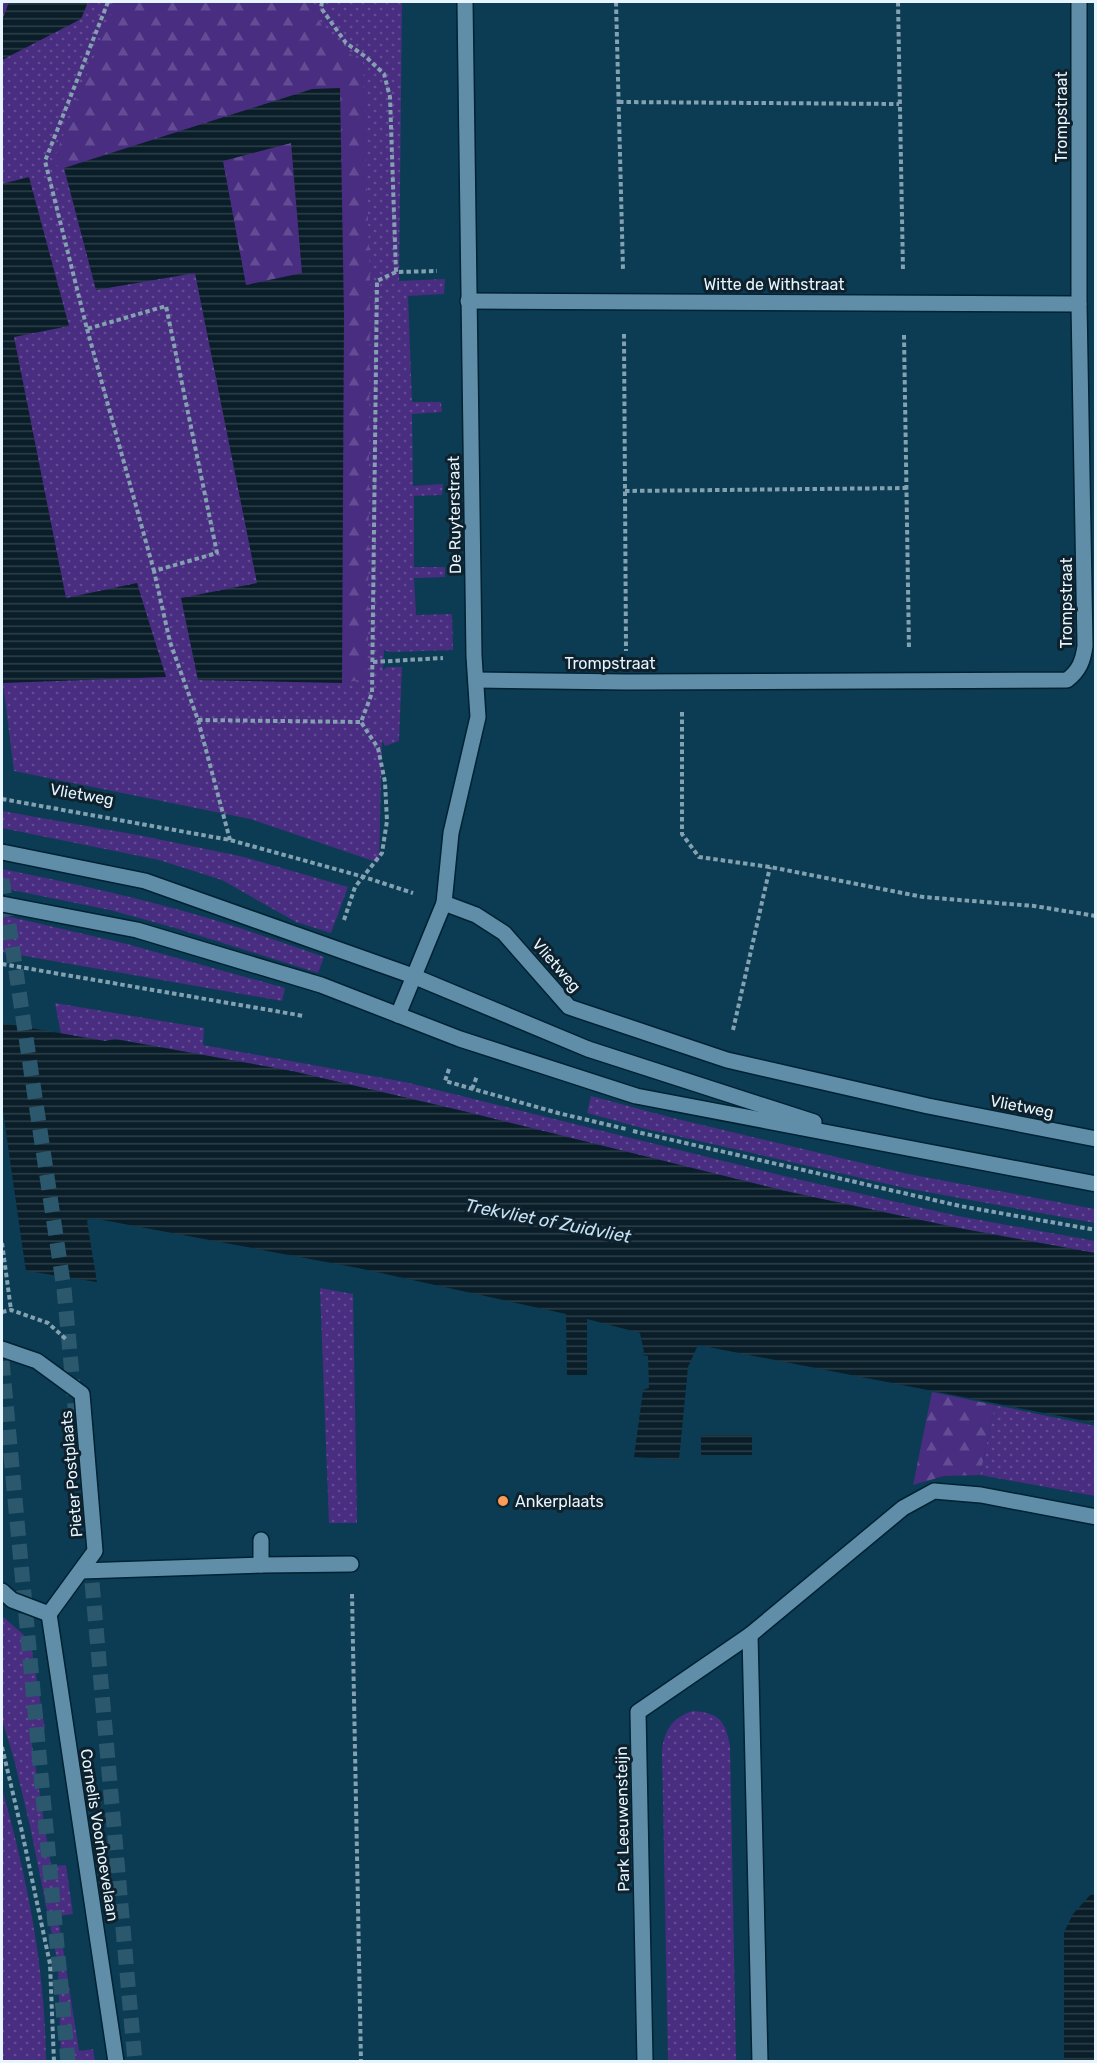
<svg xmlns="http://www.w3.org/2000/svg" width="1097" height="2063" font-family="Rubik,sans-serif">
<style>
.grass{fill:url(#grass-dots)}
.forest{fill:url(#forest-firs)}
.water{fill:url(#water-rules);fill-rule:evenodd}
.pier{fill:#0b3c53}
.lines{fill:none;stroke-linecap:round;stroke-linejoin:round}
.primary-tunnel{stroke:#2c586d;stroke-width:15;stroke-dasharray:15 8;stroke-linecap:butt}
.service-casing{stroke:#023;stroke-width:18}
.minor-casing{stroke:#023;stroke-width:18}
.tertiary-casing{stroke:#023;stroke-width:18}
.path{stroke:#83a1b0;stroke-width:4;stroke-dasharray:4.5 3;stroke-linecap:butt}
.service{stroke:#608ea9;stroke-width:15}
.minor{stroke:#608ea9;stroke-width:15}
.tertiary{stroke:#608ea9;stroke-width:15}
.poi-dot{fill:#fd9c56;stroke:#0e212c;stroke-width:2}
.labels{text-anchor:middle;stroke-width:6;stroke-linejoin:round;paint-order:stroke}
.street-label{font-size:16px;fill:#e6f5fe;stroke:#0e212c}
.poi-label{font-size:16px;fill:#e6f5fe;stroke:#0e212c;text-anchor:start}
.water-label{font-size:18px;font-style:italic;fill:#c4e1f3;stroke:#0e212c}
</style>
<defs>
<pattern id="grass-dots" width="8" height="8" patternUnits="userSpaceOnUse" patternTransform="scale(1.5)"><rect width="8" height="8" fill="#492d80"/><path d="M2 2h.1M6 6h.1" fill="none" stroke="#634c93" stroke-width="1.8" stroke-linecap="round"/></pattern>
<pattern id="forest-firs" width="22" height="20" patternUnits="userSpaceOnUse" patternTransform="scale(1.5)"><rect width="22" height="20" fill="#492d80"/><path d="M5 1l3.5 6h-7zM16 11l3.5 6h-7z" fill="#634c93"/></pattern>
<pattern id="water-rules" width="6" height="5" patternUnits="userSpaceOnUse" patternTransform="scale(1.5)"><rect width="6" height="5" fill="#0a1e29"/><path d="M0 2.5h6" fill="none" stroke="#2e3f49"/></pattern>
</defs>
<rect width="100%" height="100%" fill="#0b3c53"/>
<g class="grass">
<path d="M 2,2 L 402,2 L 399,281 L 445,279 L 444,294 L 408,296 L 412,402 L 441,402 L 442,412 L 412,414 L 413,486 L 443,484 L 442,495 L 414,496 L 414,567 L 445,567 L 445,577 L 414,578 L 416,615 L 452,614 L 453,650 L 390,652 L 384,650 L 383,670 L 387,667 L 402,667 L 399,741 L 385,746 L 382,740 L 379,863 L 250,819 L 14,771 L 2,676 Z"/>
<path d="M 2,811 L 143,836 L 244,857 L 348,887 L 331,933 L 296,922 L 222,880 L 159,860 L 2,828 Z"/>
<path d="M 2,869 C 81,885 160,902 237,927 C 266,937 295,947 324,957 L 318,973 L 175,928 L 110,910 L 2,888 Z"/>
<path d="M 2,915 L 127,944 L 285,988 L 282,1001 L 2,952 Z"/>
<path d="M 55,1003 L 204,1028 L 203,1045 L 405,1082 L 788,1177 L 958,1216 L 1095,1241 L 1095,1253 L 959,1228 L 785,1191 L 463,1111 L 292,1071 L 115,1039 L 105,1041 L 61,1034 Z"/>
<path d="M 591,1096 L 673,1118 L 908,1174 L 1095,1209 L 1095,1223 L 905,1188 L 642,1128 L 587,1113 Z"/>
<path d="M 320,1288 L 353,1294 L 357,1523 L 329,1523 Z"/>
<path d="M 995,1405 L 1095,1426 L 1095,1496 L 980,1475 Z"/>
<path d="M 2,1616 L 24,1635 L 32,1651 L 45,1729 L 30,1732 L 51,1866 L 66,1865 L 73,1914 L 58,1916 L 79,2051 L 93,2049 L 95,2061 L 61,2061 L 58,1965 L 30,1826 L 14,1759 L 2,1720 Z"/>
<path d="M 693,1711 C 719,1713 725,1720 730,1746 L 736,2061 L 668,2061 L 662,1749 C 665,1729 673,1717 693,1711 Z"/>
<path d="M 2,1788 C 27,1878 45,1967 46,2061 L 2,2061 Z"/>
</g>
<g class="forest">
<path d="M 118,2 L 313,2 L 313,5 C 325,38 333,43 363,62 L 370,279 L 368,645 L 365,679 L 342,683 L 344,315 L 340,88 L 312,89 L 64,168 L 52,164 L 115,3 Z"/>
<path d="M 291,143 L 302,273 L 245,285 L 223,160 Z"/>
<path d="M 932,1392 L 995,1405 L 980,1475 L 944,1476 L 913,1485 Z"/>
</g>
<g class="water">
<path d="M 9,2 L 88,2 L 81,19 L 2,60 L 2,21 Z"/>
<path d="M 340,88 L 344,315 L 342,683 L 198,680 L 181,598 L 257,583 L 195,273 L 96,290 L 64,168 L 312,89 ZM 291,143 L 302,273 L 246,285 L 223,161 Z"/>
<path d="M 29,177 L 69,326 L 14,337 L 66,598 L 137,583 L 166,677 L 3,683 L 2,184 Z"/>
<path d="M 2,1023 L 105,1041 L 115,1039 L 292,1071 L 463,1111 L 785,1191 L 958,1228 L 1095,1253 L 1095,1423 L 698,1345 L 688,1367 L 679,1460 L 634,1457 L 643,1390 L 649,1388 L 648,1356 L 642,1355 L 644,1352 L 640,1333 L 587,1319 L 587,1375 L 567,1375 L 566,1314 L 358,1268 L 92,1218 L 87,1221 L 97,1282 L 2,1267 Z"/>
<rect x="701" y="1435" width="51" height="20"/>
<path d="M 1095,1893 L 1095,2061 L 1064,2061 L 1064,1932 L 1073,1914 L 1091,1894 Z"/>
</g>
<path class="pier" d="M 2,1104 L 26,1272 L 2,1267 Z"/>
<g class="lines">
<g class="primary-tunnel">
<path d="M 2,879 L 64,1289 L 79,1449"/>
<path d="M 2,1361 L 68,2062"/>
<path d="M 90,1560 L 135,2062"/>
</g>
<defs>
<g id="service">
<path d="M 261,1540 L 261,1565"/>
<path d="M 81,1571 L 261,1565 L 351,1564"/>
</g>
<g id="minor">
<path d="M 468,301 L 1079,304"/>
<path d="M 476,680 L 627,682 L 1067,680 C 1079,671 1083,661 1085,646 L 1079,304 L 1079,2"/>
<path d="M 444,903 L 476,915 L 504,933 L 569,1007 L 727,1060 L 928,1106 L 1096,1139"/>
<path d="M 398,1015 L 444,903 L 451,833 L 478,717 L 474,656 L 465,2"/>
<path d="M 2,1349 L 37,1361 L 82,1394 L 95,1551 L 49,1614"/>
<path d="M 2,1591 L 12,1600 L 49,1614"/>
<path d="M 49,1614 L 116,2062"/>
<path d="M 750,1635 L 760,2062"/>
<path d="M 645,2062 L 638,1712 L 750,1635 L 903,1508 L 934,1491 L 981,1495 L 1096,1517"/>
</g>
<g id="tertiary">
<path d="M 2,852 L 145,881 L 413,976 L 588,1049 L 814,1122"/>
<path d="M 2,904 L 137,930 L 321,985 L 460,1039 L 636,1096 L 1096,1184"/>
</g>
</defs>
<use href="#service" class="service-casing"/>
<use href="#minor" class="minor-casing"/>
<use href="#tertiary" class="tertiary-casing"/>
<g class="path">
<path d="M 108,2 L 45,161 L 87,329 L 166,306 L 217,553 L 154,571 L 170,642 L 198,720 L 230,840"/>
<path d="M 322,2 L 321,8 L 346,43 L 366,57 L 384,74 L 390,97 L 396,272"/>
<path d="M 616,2 L 623,270"/>
<path d="M 898,2 L 903,271"/>
<path d="M 619,102 L 899,104"/>
<path d="M 87,329 L 154,571"/>
<path d="M 624,334 L 626,651"/>
<path d="M 904,335 L 909,649"/>
<path d="M 625,491 L 908,488"/>
<path d="M 373,662 L 443,658"/>
<path d="M 682,712 L 682,834 L 699,857 L 770,867 L 923,897 L 1034,906 L 1096,916"/>
<path d="M 198,720 L 361,722 L 372,693 L 377,281 L 396,272 L 437,271"/>
<path d="M 2,799 L 230,840 L 364,877 L 413,893"/>
<path d="M 344,920 L 355,887 L 382,853 L 387,821 L 385,782 L 378,748 L 361,722"/>
<path d="M 2,964 L 304,1016"/>
<path d="M 733,1030 L 770,867"/>
<path d="M 449,1069 L 445,1081 L 558,1113 L 626,1129"/>
<path d="M 472,1089 L 477,1076"/>
<path d="M 633,1131 L 960,1206 L 1096,1230"/>
<path d="M 2,1243 L 11,1310"/>
<path d="M 2,1312 L 11,1310 L 48,1323 L 67,1340"/>
<path d="M 352,1594 L 361,2062"/>
<path d="M 2,1747 L 22,1832 L 50,1964 L 54,2062"/>
</g>
<use href="#service" class="service"/>
<use href="#minor" class="minor"/>
<use href="#tertiary" class="tertiary"/>
</g>
<circle class="poi-dot" cx="503" cy="1501" r="6"/>
<g class="labels">
<g class="street-label">
<text transform="translate(1061 117) rotate(-90)" y="6">Trompstraat</text>
<text x="774" y="290">Witte de Withstraat</text>
<text transform="translate(454 515) rotate(-91)" y="6">De Ruyterstraat</text>
<text transform="translate(1066 603) rotate(-90)" y="6">Trompstraat</text>
<text x="610" y="669">Trompstraat</text>
<text transform="translate(82 794) rotate(10)" y="6">Vlietweg</text>
<text transform="translate(557 965) rotate(49)" y="6">Vlietweg</text>
<text transform="translate(1022 1106) rotate(11)" y="6">Vlietweg</text>
<text transform="translate(71 1474) rotate(-95)" y="6">Pieter Postplaats</text>
<text transform="translate(622 1819) rotate(-91)" y="6">Park Leeuwensteijn</text>
<text transform="translate(100 1835) rotate(81)" y="6">Cornelis Voorhoevelaan</text>
</g>
<g class="poi-label">
<text x="515" y="1507">Ankerplaats</text>
</g>
<g class="water-label">
<text transform="translate(548 1221) rotate(11)" y="6">Trekvliet of Zuidvliet</text>
</g>
</g>
<rect width="1097" height="2063" fill="none" stroke="#e6f5fe" stroke-width="6"/>
</svg>
